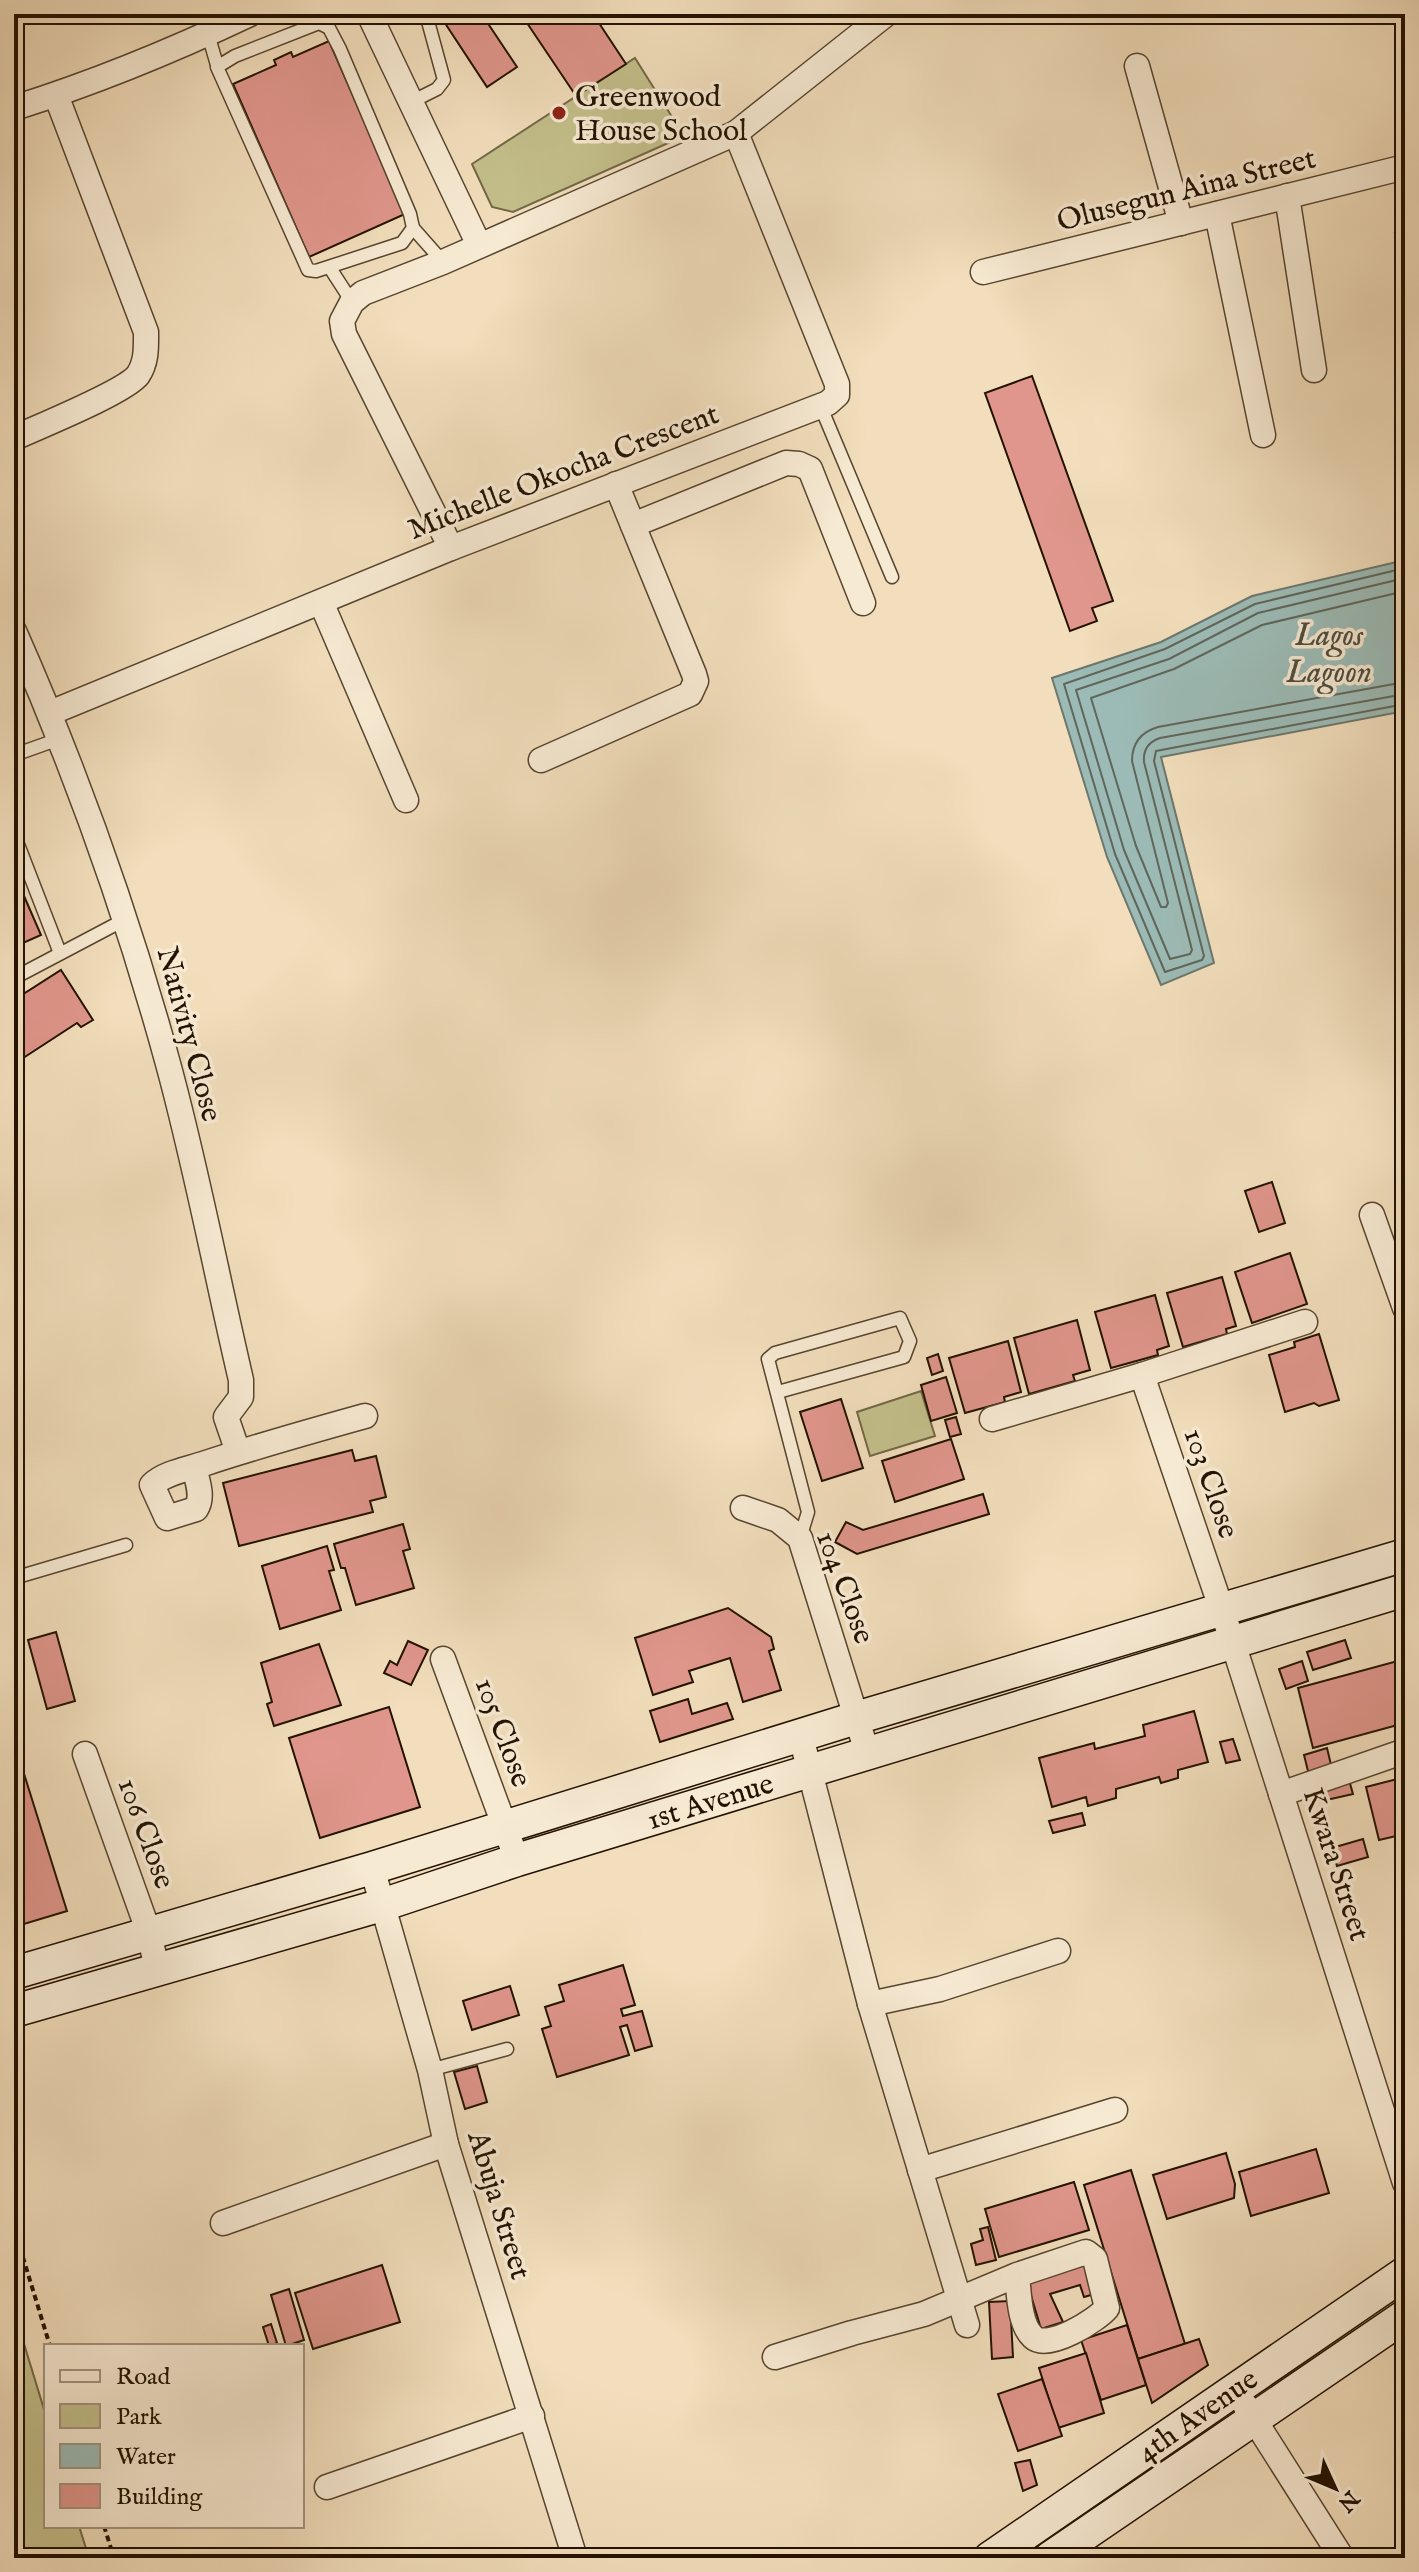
<svg xmlns="http://www.w3.org/2000/svg" width="1419" height="2572" font-family="'IM FELL English',serif">
<style>
.green{fill:#c3bf8b;stroke:#736846;stroke-width:2}
.water{fill:#9cbbb6;stroke:#6c776d;stroke-width:2}
.lines{fill:none;stroke-linecap:round;stroke-linejoin:round}
.shore{stroke:#60665b;stroke-width:2}
.building{fill:#e0968c;stroke:#231200;stroke-width:2}
.lane-casing{stroke:#57452f;stroke-width:15}
.street-casing{stroke:#57452f;stroke-width:27}
.secondary-casing{stroke:#231200;stroke-width:35}
.path{stroke:#231200;stroke-width:4;stroke-dasharray:6 4;stroke-linecap:butt}
.lane{stroke:#f7ead3;stroke-width:12}
.street{stroke:#f7ead3;stroke-width:24}
.secondary{stroke:#f7ead3;stroke-width:32}
.poi-dot{fill:#8f2418;stroke:#f7ead3;stroke-width:3}
.labels{text-anchor:middle;stroke-width:7;stroke-linejoin:round;paint-order:stroke}
.poi-label{font-size:30px;fill:#231200;stroke:#f7ead3;text-anchor:start}
.street-label{font-size:30px;fill:#231200;stroke:#f7ead3}
.water-label{font-size:32px;font-style:italic;fill:#4d4d40;stroke:#f7ead3}
</style>
<rect width="100%" height="100%" fill="#f2debc"/>
<filter id="stains"><feTurbulence type="fractalNoise" baseFrequency=".0025" numOctaves="4"/><feColorMatrix values="0 0 0 0 .2 0 0 0 0 .09 0 0 0 0 .02 0 0 0 .5 -.17"/></filter>
<radialGradient id="worn" r=".72"><stop offset=".6" stop-color="#630" stop-opacity="0"/><stop offset="1" stop-color="#630" stop-opacity=".3"/></radialGradient>
<g class="green">
<path d="M 635,58 L 684,136 L 513,212 L 492,207 L 472,164 Z"/>
<path d="M 921,1391 L 935,1436 L 870,1456 L 857,1412 Z"/>
<path d="M 14,2311 L 46,2416 L 46,2526 L 79,2526 L 89,2558 L 14,2558 Z"/>
</g>
<path class="water" d="M 1405,560 L 1405,711 L 1161,757 L 1214,963 L 1161,985 L 1107,857 L 1052,678 L 1161,642 L 1252,596 Z"/>
<g class="lines">
<g class="shore">
<path d="M 1405,568 L 1255,604 L 1165,649 L 1064,684 L 1115,854 L 1165,972 L 1202,960 L 1204,956 L 1154,761 L 1156,751 L 1405,704"/>
<path d="M 1405,578 L 1258,613 L 1169,659 L 1076,690 L 1124,850 L 1170,959 L 1190,954 L 1192,950 L 1144,762 C 1143,750 1148,742 1160,738 L 1405,694"/>
<path d="M 1405,591 L 1262,625 L 1174,669 L 1091,698 L 1136,846 L 1161,907 L 1166,907 L 1168,903 L 1132,761 C 1132,743 1141,732 1158,727 L 1405,682"/>
</g>
</g>
<g class="building">
<path d="M 439,14 L 486,14 L 483,16 L 517,67 L 487,87 Z"/>
<path d="M 521,14 L 593,14 L 626,64 L 576,96 Z"/>
<path d="M 329,41 L 405,214 L 309,257 L 233,84 L 276,65 L 274,60 L 291,52 L 293,57 Z"/>
<path d="M 1405,231 L 1405,272 L 1395,233 Z"/>
<path d="M 1405,323 L 1405,354 L 1398,325 Z"/>
<path d="M 1032,376 L 1113,601 L 1092,608 L 1097,621 L 1070,631 L 985,393 Z"/>
<path d="M 14,873 L 41,935 L 14,947 Z"/>
<path d="M 61,970 L 93,1020 L 81,1027 L 77,1023 L 14,1064 L 14,1000 Z"/>
<path d="M 1272,1182 L 1285,1223 L 1259,1232 L 1245,1191 Z"/>
<path d="M 1290,1253 L 1307,1304 L 1252,1323 L 1235,1272 Z"/>
<path d="M 1222,1277 L 1236,1326 L 1226,1329 L 1227,1334 L 1183,1347 L 1167,1293 Z"/>
<path d="M 1155,1295 L 1169,1346 L 1157,1350 L 1158,1355 L 1111,1368 L 1095,1312 Z"/>
<path d="M 1077,1320 L 1090,1370 L 1073,1375 L 1075,1381 L 1029,1394 L 1014,1338 Z"/>
<path d="M 1319,1334 L 1339,1400 L 1319,1406 L 1314,1403 L 1285,1412 L 1269,1355 L 1295,1347 L 1294,1342 Z"/>
<path d="M 1008,1341 L 1021,1392 L 1004,1397 L 1005,1402 L 965,1413 L 949,1358 Z"/>
<path d="M 938,1354 L 943,1371 L 932,1375 L 927,1358 Z"/>
<path d="M 946,1377 L 957,1413 L 931,1421 L 921,1385 Z"/>
<path d="M 841,1399 L 863,1468 L 822,1481 L 800,1412 Z"/>
<path d="M 956,1417 L 961,1434 L 950,1437 L 945,1420 Z"/>
<path d="M 951,1439 L 964,1479 L 895,1502 L 882,1461 Z"/>
<path d="M 352,1450 L 355,1461 L 376,1456 L 386,1497 L 370,1501 L 373,1512 L 239,1546 L 223,1483 Z"/>
<path d="M 983,1494 L 989,1514 L 857,1554 L 835,1542 L 846,1522 L 863,1530 Z"/>
<path d="M 403,1524 L 410,1549 L 403,1551 L 414,1588 L 356,1605 L 345,1568 L 341,1568 L 334,1544 Z"/>
<path d="M 327,1546 L 334,1570 L 329,1571 L 341,1610 L 280,1629 L 262,1566 Z"/>
<path d="M 728,1608 L 771,1637 L 774,1649 L 769,1651 L 781,1690 L 743,1702 L 730,1658 L 689,1671 L 693,1682 L 653,1695 L 635,1638 Z"/>
<path d="M 56,1632 L 75,1701 L 47,1709 L 28,1640 Z"/>
<path d="M 1345,1640 L 1351,1658 L 1313,1670 L 1307,1652 Z"/>
<path d="M 408,1641 L 428,1650 L 411,1685 L 384,1673 L 390,1661 L 397,1665 Z"/>
<path d="M 319,1644 L 341,1705 L 274,1726 L 267,1704 L 272,1702 L 261,1663 Z"/>
<path d="M 1405,1659 L 1405,1723 L 1313,1748 L 1298,1688 Z"/>
<path d="M 1302,1661 L 1308,1681 L 1286,1689 L 1279,1669 Z"/>
<path d="M 688,1699 L 692,1714 L 727,1703 L 733,1719 L 660,1742 L 650,1711 Z"/>
<path d="M 389,1707 L 420,1807 L 320,1838 L 289,1738 Z"/>
<path d="M 1194,1711 L 1208,1762 L 1178,1770 L 1178,1778 L 1161,1783 L 1159,1777 L 1116,1789 L 1116,1798 L 1088,1806 L 1086,1797 L 1052,1807 L 1039,1758 L 1094,1743 L 1095,1749 L 1145,1736 L 1143,1725 Z"/>
<path d="M 14,1730 L 21,1734 L 15,1745 L 67,1911 L 14,1927 Z"/>
<path d="M 1233,1739 L 1240,1760 L 1226,1763 L 1220,1742 Z"/>
<path d="M 1327,1748 L 1332,1769 L 1309,1775 L 1304,1755 Z"/>
<path d="M 1405,1777 L 1405,1834 L 1379,1840 L 1366,1787 Z"/>
<path d="M 1349,1780 L 1353,1794 L 1322,1801 L 1319,1787 Z"/>
<path d="M 1082,1813 L 1085,1825 L 1053,1833 L 1049,1821 Z"/>
<path d="M 1363,1839 L 1368,1857 L 1337,1866 L 1332,1848 Z"/>
<path d="M 623,1965 L 635,2005 L 621,2009 L 623,2016 L 642,2011 L 652,2046 L 635,2051 L 627,2025 L 620,2027 L 629,2055 L 557,2077 L 542,2029 L 551,2026 L 545,2007 L 564,2001 L 559,1985 Z"/>
<path d="M 1405,1970 L 1405,1997 L 1398,1972 Z"/>
<path d="M 510,1986 L 519,2015 L 472,2030 L 463,2001 Z"/>
<path d="M 477,2066 L 487,2102 L 465,2109 L 454,2072 Z"/>
<path d="M 1316,2149 L 1329,2193 L 1251,2216 L 1239,2172 Z"/>
<path d="M 1226,2153 L 1235,2184 L 1234,2198 L 1167,2219 L 1153,2175 Z"/>
<path d="M 1131,2170 L 1185,2344 L 1138,2359 L 1084,2185 Z"/>
<path d="M 1074,2182 L 1089,2230 L 999,2257 L 985,2209 Z"/>
<path d="M 988,2227 L 996,2260 L 976,2265 L 971,2244 L 983,2240 L 980,2229 Z"/>
<path d="M 1089,2264 L 1098,2293 L 1084,2297 L 1080,2285 L 1050,2294 L 1063,2322 L 1041,2329 L 1027,2282 Z"/>
<path d="M 382,2265 L 400,2322 L 313,2349 L 295,2293 Z"/>
<path d="M 289,2289 L 304,2340 L 286,2346 L 271,2295 Z"/>
<path d="M 1010,2301 L 1013,2357 L 992,2359 L 989,2302 Z"/>
<path d="M 271,2324 L 277,2343 L 269,2346 L 263,2327 Z"/>
<path d="M 1127,2325 L 1146,2385 L 1101,2400 L 1081,2340 Z"/>
<path d="M 1199,2339 L 1208,2365 L 1152,2403 L 1138,2359 Z"/>
<path d="M 1086,2353 L 1104,2413 L 1058,2428 L 1039,2368 Z"/>
<path d="M 1042,2379 L 1062,2436 L 1018,2451 L 998,2394 Z"/>
<path d="M 1030,2460 L 1037,2485 L 1023,2491 L 1015,2463 Z"/>
</g>
<g class="lines">
<defs>
<g id="lane">
<path d="M 319,23 L 329,28 L 340,49 L 410,214 L 413,228 L 402,243 L 316,271 L 308,270 L 304,261 L 217,67 L 235,56 Z"/>
<path d="M 208,34 L 217,65"/>
<path d="M 411,102 L 437,89 L 444,80 L 426,14"/>
<path d="M 413,228 L 443,262"/>
<path d="M 330,268 L 352,302"/>
<path d="M 820,405 L 892,577"/>
<path d="M 14,755 L 59,739"/>
<path d="M 14,834 L 60,953"/>
<path d="M 14,978 L 124,920"/>
<path d="M 778,1392 L 904,1357 L 910,1341 L 900,1318 L 775,1353 L 768,1359 L 808,1512 L 800,1538"/>
<path d="M 14,1578 L 126,1545"/>
<path d="M 430,2070 L 507,2049"/>
</g>
<g id="street">
<path d="M 369,14 L 479,245"/>
<path d="M 1137,66 L 1181,223"/>
<path d="M 14,108 C 94,83 174,50 250,14"/>
<path d="M 1287,196 L 1314,370"/>
<path d="M 1217,214 L 1263,435"/>
<path d="M 983,272 L 1405,167"/>
<path d="M 14,438 C 38,427 125,392 138,375 C 147,362 146,346 146,332 L 56,95"/>
<path d="M 633,525 L 786,463 L 799,464 L 810,469 L 863,603"/>
<path d="M 451,548 L 344,334 L 342,321 L 352,302 L 363,293 L 443,262 L 736,133 L 886,14"/>
<path d="M 321,602 L 406,800"/>
<path d="M 14,631 C 75,769 127,914 167,1060 C 196,1165 216,1273 241,1380 L 241,1397 L 226,1417 L 238,1452"/>
<path d="M 50,713 L 451,548 L 828,403 L 837,395 L 837,384 L 736,133"/>
<path d="M 541,760 L 690,694 L 696,681 L 694,674 L 616,484"/>
<path d="M 1372,1215 L 1405,1308"/>
<path d="M 1142,1375 L 1233,1643 L 1405,2183"/>
<path d="M 992,1419 L 1142,1375 L 1305,1322"/>
<path d="M 194,1467 C 197,1480 204,1497 196,1509 L 167,1518 L 152,1485 C 164,1473 188,1469 203,1464 C 257,1446 311,1431 365,1416"/>
<path d="M 743,1508 L 778,1520 L 800,1538 L 867,1752"/>
<path d="M 443,1659 L 517,1860"/>
<path d="M 801,1737 L 870,2004 L 967,2325"/>
<path d="M 85,1754 L 149,1933 L 157,1969"/>
<path d="M 1281,1794 L 1405,1751"/>
<path d="M 372,1868 L 430,2070 L 446,2144 L 575,2558"/>
<path d="M 870,2004 L 940,1989 L 1058,1951"/>
<path d="M 920,2170 L 1115,2110"/>
<path d="M 223,2223 L 446,2144"/>
<path d="M 775,2357 L 852,2333 L 924,2314 L 1017,2275 C 1019,2293 1019,2324 1033,2337 C 1048,2351 1097,2320 1107,2308 L 1095,2259 L 1086,2252 L 1017,2275"/>
<path d="M 1245,2405 L 1342,2558"/>
<path d="M 327,2487 L 532,2416"/>
</g>
<g id="secondary">
<path d="M 14,1973 L 372,1868 L 856,1718 L 1405,1555"/>
<path d="M 14,2011 L 382,1905 L 517,1860 L 1405,1590"/>
<path d="M 990,2558 L 1405,2273"/>
<path d="M 1050,2558 L 1405,2316"/>
</g>
</defs>
<use href="#lane" class="lane-casing"/>
<use href="#street" class="street-casing"/>
<use href="#secondary" class="secondary-casing"/>
<g class="path">
<path d="M 14,2228 L 50,2346"/>
<path d="M 104,2526 L 114,2558"/>
</g>
<use href="#lane" class="lane"/>
<use href="#street" class="street"/>
<use href="#secondary" class="secondary"/>
</g>
<circle class="poi-dot" cx="559" cy="113" r="8"/>
<g class="labels">
<g class="poi-label">
<text x="575" y="106">Greenwood<tspan x="575" dy="34">House School</tspan></text>
</g>
<g class="street-label">
<text transform="translate(1186 189) rotate(-14)" y="10">Olusegun Aina Street</text>
<text transform="translate(563 471) rotate(-21)" y="10">Michelle Okocha Crescent</text>
<text transform="translate(190 1034) rotate(75)" y="10">Nativity Close</text>
<text transform="translate(1212 1483) rotate(71)" y="10">103 Close</text>
<text transform="translate(846 1587) rotate(70)" y="10">104 Close</text>
<text transform="translate(504 1732) rotate(70)" y="10">105 Close</text>
<text transform="translate(710 1801) rotate(-17)" y="10">1st Avenue</text>
<text transform="translate(147 1833) rotate(70)" y="10">106 Close</text>
<text transform="translate(1337 1864) rotate(72)" y="10">Kwara Street</text>
<text transform="translate(500 2205) rotate(73)" y="10">Abuja Street</text>
<text transform="translate(1197 2415) rotate(-35)" y="10">4th Avenue</text>
</g>
<g class="water-label">
<text x="1329" y="645">Lagos<tspan x="1329" dy="37">Lagoon</tspan></text>
</g>
</g>
<rect width="1419" height="2572" fill="none" stroke="#f2debc" stroke-width="48"/>
<rect x="16" y="16" width="1387" height="2540" fill="none" stroke="#231200" stroke-width="4"/>
<rect x="24" y="24" width="1371" height="2524" fill="none" stroke="#231200" stroke-width="2"/>
<rect x="44" y="2344" width="260" height="184" fill="#f7ead3" stroke="#a2947f" stroke-width="2"/>
<rect x="60" y="2370" width="40" height="12" fill="#f7ead3" stroke="#a2947f" stroke-width="2"/>
<text x="116" y="2384" font-size="24" fill="#231200">Road</text>
<rect x="60" y="2404" width="40" height="24" fill="#c3bf8b" stroke="#a2947f" stroke-width="2"/>
<text x="116" y="2424" font-size="24" fill="#231200">Park</text>
<rect x="60" y="2444" width="40" height="24" fill="#9cbbb6" stroke="#a2947f" stroke-width="2"/>
<text x="116" y="2464" font-size="24" fill="#231200">Water</text>
<rect x="60" y="2484" width="40" height="24" fill="#e0968c" stroke="#a2947f" stroke-width="2"/>
<text x="116" y="2504" font-size="24" fill="#231200">Building</text>
<g transform="translate(1335 2488) rotate(134)" stroke="#f7ead3" stroke-width="6" paint-order="stroke">
<path d="M0-6L14 30L0 20L-14 30Z" fill="#231200"/>
<text y="-12" font-size="22" font-weight="bold" text-anchor="middle" fill="#231200">N</text>
</g>
<rect width="100%" height="100%" filter="url(#stains)"/>
<rect width="100%" height="100%" fill="url(#worn)"/>
</svg>
